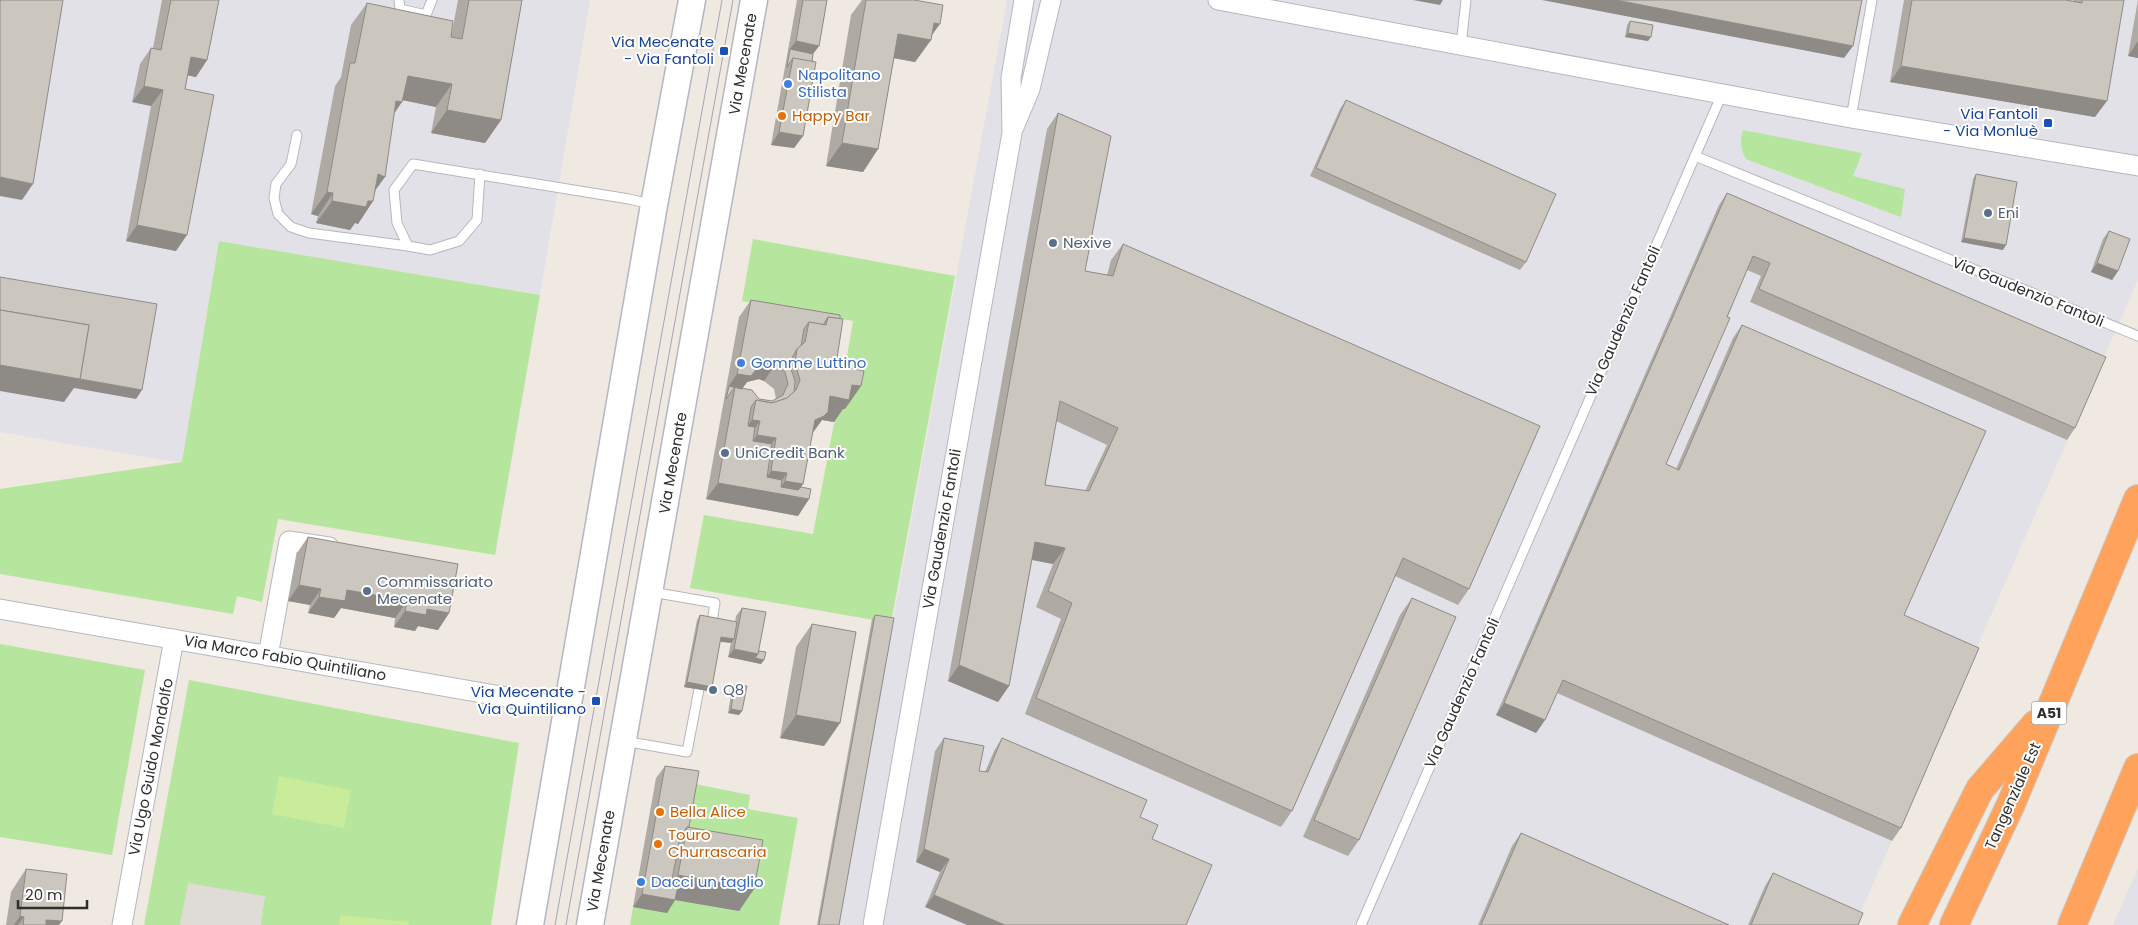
<svg xmlns="http://www.w3.org/2000/svg" width="2138" height="925" font-family="Poppins,sans-serif">
<style>
.industrial{fill:#e3e1e8}
.green{fill:#b6e59e}
.pitch{fill:#c9ec9a}
.plaza{fill:#dfdcd8}
.lines{fill:none;stroke-linecap:round;stroke-linejoin:round}
.service-casing{stroke:#b4b7c1;stroke-width:11}
.minor-casing{stroke:#b4b7c1;stroke-width:21}
.secondary-casing{stroke:#b4b7c1;stroke-width:29}
.motorway-casing{stroke:#c9c9c9;stroke-width:30}
.service{stroke:#fff;stroke-width:9}
.minor{stroke:#fff;stroke-width:19}
.secondary{stroke:#fff;stroke-width:26}
.motorway{stroke:#ffa35c;stroke-width:28}
.tram{stroke:#a3a6b8;stroke-width:1}
.wall{fill:#afaba4;fill-rule:evenodd}
.shaded-wall{fill:#8e8b86}
.building{fill:#cbc7bf;stroke:#8e8b86;fill-rule:evenodd}
.transit-dot{fill:#1a4fb4;stroke:#fff;stroke-width:2}
.shop-dot{fill:#3f7fe0;stroke:#fff;stroke-width:2}
.food-dot{fill:#e8710a;stroke:#fff;stroke-width:2}
.service-dot{fill:#5c6f8a;stroke:#fff;stroke-width:2}
.labels{text-anchor:middle;stroke-width:4;stroke-linejoin:round;paint-order:stroke}
.shield{fill:#fff;stroke:#6d6d6d;stroke-width:1}
.shield-label{font-size:14px;font-weight:bold;fill:#2e2e2e}
.transit-label{font-size:15px;fill:#164399;stroke:#fff;text-anchor:end}
.street-label{font-size:15px;fill:#2e2e2e;stroke:#fff}
.shop-label{font-size:15px;fill:#366cbe;stroke:#fff;text-anchor:start}
.food-label{font-size:15px;fill:#c56008;stroke:#fff;text-anchor:start}
.service-label{font-size:15px;fill:#4e5e75;stroke:#fff;text-anchor:start}
</style>
<rect width="100%" height="100%" fill="#efe9e1"/>
<g class="industrial">
<path d="M 0,0 L 590,0 L 540,295 L 219,241 L 182,463 L 0,432 Z"/>
<path d="M 1007,0 L 2138,0 L 2138,280 L 1855,925 L 837,925 Z"/>
<path d="M 2138,868 L 2138,925 L 2113,925 Z"/>
</g>
<g class="green">
<path d="M 1743,130 L 1862,153 L 1853,176 L 1905,189 L 1901,217 L 1746,159 C 1740,148 1740,141 1743,130 Z"/>
<path d="M 753,239 L 955,276 L 891,623 L 690,588 L 704,515 L 813,534 L 837,408 L 845,409 L 841,392 L 853,321 L 742,301 Z"/>
<path d="M 219,241 L 540,295 L 495,555 L 278,519 L 262,602 L 237,596 L 233,614 L 0,574 L 0,489 L 182,462 Z"/>
<path d="M 0,644 L 145,670 L 112,855 L 0,837 Z"/>
<path d="M 189,680 L 519,743 L 491,925 L 144,925 Z"/>
<path d="M 690,783 L 750,795 L 748,809 L 798,818 L 779,925 L 630,925 L 633,907 L 666,912 L 669,899 L 738,911 L 678,851 Z"/>
</g>
<g class="pitch">
<path d="M 279,776 L 351,790 L 344,828 L 272,814 Z"/>
<path d="M 340,915 L 409,922 L 409,925 L 339,925 Z"/>
</g>
<path class="plaza" d="M 188,883 L 265,896 L 261,925 L 180,925 Z"/>
<g class="lines">
<defs>
<g id="service">
<path d="M 399,0 L 400,9 L 426,15 L 432,0"/>
<path d="M 1461,45 L 1466,0"/>
<path d="M 1851,118 L 1872,0"/>
<path d="M 297,135 L 291,164 L 276,184 L 274,198 L 278,214 L 291,227 L 309,233 L 408,246"/>
<path d="M 1695,156 L 2138,336"/>
<path d="M 480,174 L 477,220 L 459,241 L 430,250 L 408,246 L 397,223 L 394,190 L 413,164 L 629,199 L 651,204"/>
<path d="M 652,592 L 715,603 L 712,622"/>
<path d="M 624,741 L 687,752 L 699,689"/>
<path d="M 1361,925 L 1722,94"/>
</g>
<g id="minor">
<path d="M 1218,0 L 1851,118 L 2138,166"/>
<path d="M 1014,127 L 1030,89 L 1051,0"/>
<path d="M 0,609 L 569,708"/>
<path d="M 268,656 L 289,541 L 329,547"/>
<path d="M 122,925 L 174,639"/>
<path d="M 873,925 L 1012,133 L 1011,78 L 1024,0"/>
</g>
<g id="secondary">
<path d="M 530,925 L 654,205 L 692,0"/>
<path d="M 590,925 L 754,0"/>
</g>
<g id="motorway">
<path d="M 1912,925 L 1980,789 L 2036,724"/>
<path d="M 1954,925 L 2011,804 L 2138,499"/>
<path d="M 2072,925 L 2138,768"/>
</g>
</defs>
<use href="#service" class="service-casing"/>
<use href="#minor" class="minor-casing"/>
<use href="#secondary" class="secondary-casing"/>
<use href="#motorway" class="motorway-casing"/>
<use href="#service" class="service"/>
<use href="#minor" class="minor"/>
<use href="#secondary" class="secondary"/>
<use href="#motorway" class="motorway"/>
<g class="tram">
<path d="M 555,925 L 722,0"/>
<path d="M 566,925 L 733,0"/>
</g>
</g>
<g class="wall">
<path d="M 162,0 L 219,0 L 207,60 L 196,77 L 188,75 L 185,89 L 176,251 L 126,241 L 151,106 L 132,102 L 140,64 L 151,48 L 153,48 Z"/>
<path d="M 458,0 L 522,0 L 501,120 L 485,143 L 431,133 L 436,107 L 403,100 L 394,113 L 373,201 L 358,224 L 355,223 L 350,230 L 316,223 L 318,216 L 311,214 L 335,86 L 341,77 L 351,25 L 367,3 L 451,37 Z"/>
<path d="M 797,0 L 827,0 L 819,46 L 813,54 L 803,136 L 794,148 L 771,145 Z"/>
<path d="M 862,0 L 914,0 L 932,35 L 931,40 L 915,62 L 894,58 L 878,149 L 863,172 L 826,166 L 851,15 Z"/>
<path d="M 1904,0 L 2066,0 L 2073,1 L 2073,0 L 2124,0 L 2095,117 L 1890,82 Z"/>
<path d="M 2138,0 L 2138,58 L 2128,56 Z"/>
<path d="M 1630,21 L 1648,41 L 1625,37 L 1627,25 Z"/>
<path d="M 1346,100 L 1526,262 L 1520,270 L 1310,176 L 1340,109 Z"/>
<path d="M 1058,113 L 1085,271 L 1107,275 L 1111,260 L 1123,244 L 1469,589 L 1458,605 L 1395,576 L 1292,811 L 1281,827 L 1025,714 L 1061,619 L 1036,607 L 1053,564 L 1032,560 L 1009,686 L 998,702 L 948,681 L 1047,129 ZM 1056,421 L 1107,445 L 1085,491 L 1045,485 Z"/>
<path d="M 1976,174 L 2003,250 L 1961,242 L 1973,179 Z"/>
<path d="M 1727,193 L 2075,428 L 2067,440 L 1750,302 L 1761,276 L 1747,270 L 1727,317 L 1666,464 L 1676,469 L 1733,338 L 1742,325 L 1904,615 L 1901,828 L 1892,841 L 1557,693 L 1545,720 L 1536,733 L 1496,715 L 1719,205 Z"/>
<path d="M 2109,231 L 2118,271 L 2112,280 L 2091,272 L 2103,239 Z"/>
<path d="M 751,300 L 840,315 L 836,365 L 861,386 L 845,409 L 843,409 L 834,422 L 822,420 L 812,434 L 803,484 L 801,487 L 809,499 L 798,516 L 706,499 L 739,317 ZM 759,379 L 764,381 L 774,389 L 776,399 L 772,401 L 759,399 L 742,389 L 747,382 Z"/>
<path d="M 308,537 L 449,613 L 438,630 L 418,626 L 415,631 L 394,627 L 395,618 L 341,608 L 334,618 L 308,613 L 310,605 L 288,601 L 297,553 Z"/>
<path d="M 1412,598 L 1359,840 L 1348,856 L 1303,837 L 1400,615 Z"/>
<path d="M 742,608 L 759,651 L 764,660 L 761,664 L 728,657 L 731,643 L 720,642 L 712,687 L 708,691 L 684,687 L 697,620 L 700,615 L 735,622 L 736,616 Z"/>
<path d="M 875,615 L 839,925 L 817,925 L 872,619 Z"/>
<path d="M 812,624 L 840,723 L 824,746 L 780,738 L 796,647 Z"/>
<path d="M 735,684 L 742,711 L 739,715 L 728,713 L 732,688 Z"/>
<path d="M 944,738 L 979,771 L 985,772 L 994,751 L 1002,738 L 1147,800 L 925,907 L 940,872 L 916,862 L 935,751 Z"/>
<path d="M 665,766 L 689,827 L 754,889 L 739,911 L 675,900 L 667,913 L 633,907 L 656,778 Z"/>
<path d="M 1521,833 L 1729,925 L 1478,925 L 1512,846 Z"/>
<path d="M 26,869 L 59,925 L 6,925 L 11,892 Z"/>
<path d="M 1773,873 L 1858,925 L 1748,925 L 1765,886 Z"/>
</g>
<g class="shaded-wall">
<path d="M 1413,0 L 1443,0 L 1440,5 Z"/>
<path d="M 1542,0 L 1616,0 L 1853,46 L 1844,58 Z"/>
<path d="M 934,23 L 940,24 L 929,39 L 931,40 L 915,62 L 882,56 L 898,34 Z"/>
<path d="M 1628,33 L 1651,37 L 1648,41 L 1625,37 Z"/>
<path d="M 796,41 L 819,46 L 810,58 L 790,49 Z"/>
<path d="M 2138,41 L 2138,58 L 2128,56 Z"/>
<path d="M 191,57 L 207,60 L 196,77 L 180,74 Z"/>
<path d="M 1901,66 L 2107,101 L 2095,117 L 1890,82 Z"/>
<path d="M 408,76 L 452,84 L 436,107 L 392,98 Z"/>
<path d="M 144,86 L 163,90 L 151,106 L 132,102 Z"/>
<path d="M 396,101 L 402,102 L 387,124 Z"/>
<path d="M 447,110 L 501,120 L 485,143 L 431,133 Z"/>
<path d="M 779,132 L 803,136 L 794,148 L 771,145 Z"/>
<path d="M 842,143 L 878,149 L 863,172 L 826,166 Z"/>
<path d="M 378,174 L 385,177 L 369,199 Z"/>
<path d="M 0,177 L 33,184 L 22,200 L 0,196 Z"/>
<path d="M 327,192 L 333,193 L 318,216 L 311,214 Z"/>
<path d="M 332,201 L 373,201 L 358,224 L 355,223 L 350,230 L 316,223 Z"/>
<path d="M 137,225 L 187,235 L 176,251 L 126,241 Z"/>
<path d="M 1964,238 L 2006,245 L 2003,250 L 1961,242 Z"/>
<path d="M 2097,263 L 2118,271 L 2112,280 L 2091,272 Z"/>
<path d="M 770,363 L 776,364 L 764,381 L 759,379 L 747,382 L 739,393 L 735,387 L 729,386 L 726,390 L 737,374 L 759,366 Z"/>
<path d="M 0,365 L 142,390 L 136,399 L 74,388 L 64,402 L 0,391 Z"/>
<path d="M 852,385 L 861,386 L 845,409 L 843,409 L 834,422 L 822,420 L 808,439 L 799,443 L 815,420 L 818,419 L 814,418 L 830,396 L 843,398 Z"/>
<path d="M 752,420 L 760,421 L 744,444 L 736,442 Z"/>
<path d="M 757,435 L 776,438 L 760,460 L 742,457 Z"/>
<path d="M 771,471 L 787,473 L 773,493 L 776,494 L 785,481 L 803,484 L 794,497 L 809,499 L 798,516 L 706,499 L 718,483 L 758,490 Z"/>
<path d="M 1035,542 L 1065,548 L 1053,564 L 1023,558 Z"/>
<path d="M 299,585 L 321,589 L 310,605 L 288,601 Z"/>
<path d="M 347,590 L 407,601 L 395,618 L 341,608 L 334,618 L 308,613 L 319,597 Z"/>
<path d="M 427,609 L 449,613 L 438,630 L 418,626 L 415,631 L 394,627 L 405,611 Z"/>
<path d="M 721,637 L 734,639 L 731,643 L 718,641 Z"/>
<path d="M 734,649 L 758,654 L 752,662 L 728,657 Z"/>
<path d="M 755,658 L 764,660 L 761,664 L 752,662 Z"/>
<path d="M 959,665 L 1009,686 L 998,702 L 948,681 Z"/>
<path d="M 687,682 L 712,687 L 708,691 L 684,687 Z"/>
<path d="M 1504,703 L 1545,720 L 1536,733 L 1496,715 Z"/>
<path d="M 731,709 L 742,711 L 739,715 L 728,713 Z"/>
<path d="M 796,715 L 840,723 L 824,746 L 780,738 Z"/>
<path d="M 924,849 L 949,859 L 940,872 L 916,862 Z"/>
<path d="M 678,875 L 754,889 L 739,911 L 675,900 L 667,913 L 633,907 L 642,894 L 663,898 Z"/>
<path d="M 934,895 L 1005,925 L 967,925 L 925,907 Z"/>
<path d="M 20,916 L 24,917 L 18,925 L 14,925 Z"/>
<path d="M 46,920 L 62,921 L 59,925 L 43,925 Z"/>
</g>
<g class="building">
<path d="M 0,0 L 63,0 L 33,184 L 0,177 Z"/>
<path d="M 171,0 L 219,0 L 207,60 L 191,57 L 185,89 L 214,95 L 187,235 L 137,225 L 163,90 L 144,86 L 151,48 L 161,50 Z"/>
<path d="M 469,0 L 522,0 L 501,120 L 447,110 L 452,84 L 408,76 L 402,102 L 396,101 L 385,177 L 378,174 L 373,201 L 368,201 L 366,207 L 332,201 L 333,193 L 327,192 L 350,63 L 355,63 L 367,3 L 453,21 L 451,37 L 462,39 Z"/>
<path d="M 803,0 L 827,0 L 819,46 L 796,41 Z"/>
<path d="M 866,0 L 914,0 L 943,5 L 940,24 L 934,23 L 931,40 L 898,34 L 878,149 L 842,143 Z"/>
<path d="M 1616,0 L 1862,0 L 1853,46 Z"/>
<path d="M 1912,0 L 2066,0 L 2082,3 L 2082,0 L 2124,0 L 2107,101 L 1901,66 Z"/>
<path d="M 1630,21 L 1653,25 L 1651,37 L 1628,33 Z"/>
<path d="M 790,49 L 813,54 L 812,62 L 793,58 L 787,67 Z"/>
<path d="M 793,58 L 816,62 L 803,136 L 779,132 Z"/>
<path d="M 1346,100 L 1556,194 L 1526,262 L 1316,168 Z"/>
<path d="M 1058,113 L 1111,136 L 1085,271 L 1113,276 L 1123,244 L 1540,426 L 1469,589 L 1403,558 L 1292,811 L 1036,698 L 1072,603 L 1048,591 L 1065,548 L 1035,542 L 1009,686 L 959,665 ZM 1060,401 L 1118,428 L 1089,491 L 1045,485 Z"/>
<path d="M 1976,174 L 2017,182 L 2006,245 L 1964,238 Z"/>
<path d="M 1727,193 L 2106,357 L 2075,428 L 1759,289 L 1770,263 L 1753,256 L 1727,317 L 1730,318 L 1666,464 L 1679,470 L 1742,325 L 1986,431 L 1904,615 L 1979,648 L 1901,828 L 1563,680 L 1545,720 L 1504,703 Z"/>
<path d="M 2109,231 L 2130,239 L 2118,271 L 2097,263 Z"/>
<path d="M 0,277 L 157,304 L 142,390 L 80,379 L 89,325 L 0,310 Z"/>
<path d="M 751,300 L 840,315 L 840,319 L 828,317 L 823,325 L 809,322 L 804,329 L 801,346 L 797,349 L 793,356 L 791,369 L 795,381 L 794,392 L 787,398 L 772,403 L 756,400 L 751,407 L 748,426 L 755,427 L 753,441 L 772,444 L 767,477 L 782,480 L 781,487 L 798,490 L 801,487 L 811,489 L 809,499 L 718,483 L 735,387 L 752,390 L 759,399 L 772,401 L 783,395 L 788,384 L 785,372 L 776,364 L 770,363 L 759,366 L 751,376 L 737,374 Z"/>
<path d="M 0,310 L 89,325 L 80,379 L 0,365 Z"/>
<path d="M 828,317 L 843,319 L 836,365 L 864,371 L 861,386 L 852,385 L 849,400 L 830,396 L 828,412 L 824,416 L 815,420 L 803,484 L 785,481 L 787,473 L 771,471 L 776,438 L 757,435 L 760,421 L 752,420 L 756,400 L 772,403 L 787,398 L 796,390 L 800,380 L 795,363 L 797,349 L 805,342 L 809,322 L 826,325 Z"/>
<path d="M 729,386 L 742,389 L 735,387 L 726,399 Z"/>
<path d="M 308,537 L 458,564 L 449,613 L 427,609 L 426,615 L 405,611 L 407,601 L 347,590 L 345,601 L 319,597 L 321,589 L 299,585 Z"/>
<path d="M 1412,598 L 1456,617 L 1359,840 L 1314,820 Z"/>
<path d="M 742,608 L 766,612 L 758,654 L 734,649 Z"/>
<path d="M 700,615 L 737,622 L 734,639 L 721,637 L 712,687 L 687,682 Z"/>
<path d="M 875,615 L 894,618 L 839,925 L 819,925 Z"/>
<path d="M 812,624 L 856,632 L 840,723 L 796,715 Z"/>
<path d="M 759,651 L 766,652 L 764,660 L 755,658 L 758,654 Z"/>
<path d="M 735,684 L 747,686 L 742,711 L 731,709 Z"/>
<path d="M 944,738 L 984,746 L 979,771 L 988,772 L 1002,738 L 1147,800 L 1140,817 L 1158,825 L 1152,839 L 1212,865 L 1186,925 L 1005,925 L 934,895 L 949,859 L 924,849 Z"/>
<path d="M 665,766 L 699,771 L 689,827 L 687,827 L 680,837 L 671,885 L 678,886 L 675,900 L 642,894 Z"/>
<path d="M 687,827 L 763,840 L 754,889 L 678,875 Z"/>
<path d="M 1521,833 L 1729,925 L 1481,925 Z"/>
<path d="M 26,869 L 67,874 L 62,921 L 46,920 L 46,925 L 23,925 L 24,917 L 20,916 Z"/>
<path d="M 1773,873 L 1863,913 L 1858,925 L 1751,925 Z"/>
</g>
<g class="transit-dot">
<rect x="719" y="46" width="10" height="10" rx="2.5"/>
<rect x="2043" y="118" width="10" height="10" rx="2.5"/>
<rect x="591" y="696" width="10" height="10" rx="2.5"/>
</g>
<g class="shop-dot">
<circle cx="788" cy="84" r="5"/>
<circle cx="741" cy="363" r="5"/>
<circle cx="641" cy="882" r="5"/>
</g>
<g class="food-dot">
<circle cx="782" cy="116" r="5"/>
<circle cx="660" cy="812" r="5"/>
<circle cx="658" cy="844" r="5"/>
</g>
<g class="service-dot">
<circle cx="1988" cy="213" r="5"/>
<circle cx="1053" cy="243" r="5"/>
<circle cx="725" cy="453" r="5"/>
<circle cx="367" cy="591" r="5"/>
<circle cx="713" cy="690" r="5"/>
</g>
<g class="labels">
<rect class="shield" x="2031.5" y="701.5" width="35" height="23" rx="4"/>
<g class="shield-label">
<text x="2049" y="718">A51</text>
</g>
<g class="transit-label">
<text x="714" y="47">Via Mecenate<tspan x="714" dy="17">- Via Fantoli</tspan></text>
<text x="2038" y="119">Via Fantoli<tspan x="2038" dy="17">- Via Monluè</tspan></text>
<text x="586" y="697">Via Mecenate -<tspan x="586" dy="17">Via Quintiliano</tspan></text>
</g>
<g class="street-label">
<text transform="translate(743 64) rotate(-80)" y="5">Via Mecenate</text>
<text transform="translate(2028 292) rotate(22)" y="5">Via Gaudenzio Fantoli</text>
<text transform="translate(1623 321) rotate(-66)" y="5">Via Gaudenzio Fantoli</text>
<text transform="translate(673 463) rotate(-80)" y="5">Via Mecenate</text>
<text transform="translate(942 529) rotate(-80)" y="5">Via Gaudenzio Fantoli</text>
<text transform="translate(285 658) rotate(10)" y="5">Via Marco Fabio Quintiliano</text>
<text transform="translate(1462 693) rotate(-66)" y="5">Via Gaudenzio Fantoli</text>
<text transform="translate(151 767) rotate(-79)" y="5">Via Ugo Guido Mondolfo</text>
<text transform="translate(2013 796) rotate(-66)" y="5">Tangenziale Est</text>
<text transform="translate(601 861) rotate(-80)" y="5">Via Mecenate</text>
</g>
<g class="shop-label">
<text x="798" y="80">Napolitano<tspan x="798" dy="17">Stilista</tspan></text>
<text x="751" y="368">Gomme Luttino</text>
<text x="651" y="887">Dacci un taglio</text>
</g>
<g class="food-label">
<text x="792" y="121">Happy Bar</text>
<text x="670" y="817">Bella Alice</text>
<text x="668" y="840">Touro<tspan x="668" dy="17">Churrascaria</tspan></text>
</g>
<g class="service-label">
<text x="1998" y="218">Eni</text>
<text x="1063" y="248">Nexive</text>
<text x="735" y="458">UniCredit Bank</text>
<text x="377" y="587">Commissariato<tspan x="377" dy="17">Mecenate</tspan></text>
<text x="723" y="695">Q8</text>
</g>
</g>
<path d="M18 900v8h69v-8" fill="none" stroke="#2e2e2e" stroke-width="2.5"/>
<text x="25" y="900" font-size="15" fill="#2e2e2e" stroke="#ffffff" stroke-width="4" paint-order="stroke">20 m</text>
</svg>
